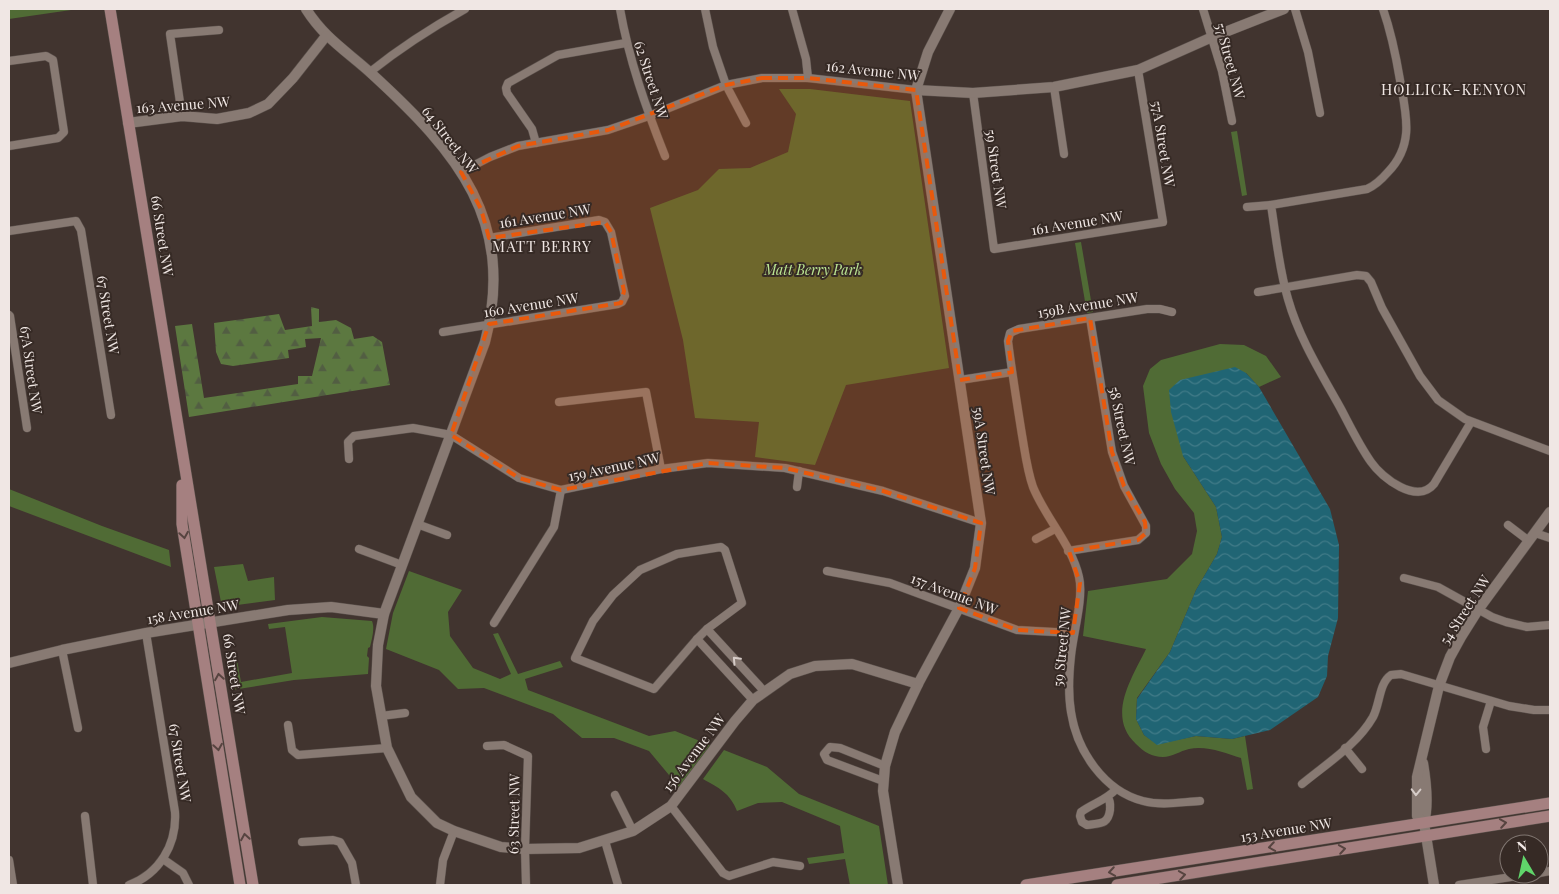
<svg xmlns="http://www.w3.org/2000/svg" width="1559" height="894" font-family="'Playfair Display',serif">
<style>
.green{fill:#506b35}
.forest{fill:url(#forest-firs)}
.water{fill:url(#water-waves)}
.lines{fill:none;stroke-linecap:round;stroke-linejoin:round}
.minor-casing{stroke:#5b514c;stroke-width:9}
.tertiary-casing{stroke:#5b514c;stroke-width:11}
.secondary-casing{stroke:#5b514c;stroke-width:12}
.minor{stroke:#887a73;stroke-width:8}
.tertiary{stroke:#887a73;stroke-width:10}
.secondary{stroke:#a58080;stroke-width:11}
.oneway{stroke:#574440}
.oneway2{stroke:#d6ccc8}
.marked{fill:#e8590c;fill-opacity:0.2;stroke:#e8590c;stroke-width:4;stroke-dasharray:10 6;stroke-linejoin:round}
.labels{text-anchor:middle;stroke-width:4;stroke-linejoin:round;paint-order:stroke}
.street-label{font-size:14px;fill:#f0e7e4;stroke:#362a25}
.park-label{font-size:14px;font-style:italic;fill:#bce793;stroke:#362a25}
.neighbourhood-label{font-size:15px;letter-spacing:1px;fill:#f0e7e4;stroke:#362a25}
</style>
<defs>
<pattern id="forest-firs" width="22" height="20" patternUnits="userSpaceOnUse" patternTransform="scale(1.25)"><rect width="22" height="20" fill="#5c7840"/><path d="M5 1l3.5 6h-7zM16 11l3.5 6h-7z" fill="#525e42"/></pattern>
<pattern id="water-waves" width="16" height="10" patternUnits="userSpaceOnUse" patternTransform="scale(1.25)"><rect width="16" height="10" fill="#206574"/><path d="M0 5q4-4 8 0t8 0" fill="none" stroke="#417b88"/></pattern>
</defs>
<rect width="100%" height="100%" fill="#41342f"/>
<g class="green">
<path d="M 9,9 L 78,9 L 9,19 Z"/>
<path d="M 779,89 L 810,89 L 910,101 L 949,368 L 846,385 L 815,465 L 755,457 L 759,422 L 695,418 L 683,340 L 650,208 L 698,190 L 719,169 L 750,168 L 788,152 L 796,114 Z"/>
<path d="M 1237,131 L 1247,195 L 1242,196 L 1231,132 Z"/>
<path d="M 1081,242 L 1093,312 L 1087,313 L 1075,243 Z"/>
<path d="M 1220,344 L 1244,345 L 1266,356 L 1281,377 L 1259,387 L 1246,373 L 1183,456 L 1216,507 L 1222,537 L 1217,554 L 1196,590 L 1170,652 L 1137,698 L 1136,719 L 1144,735 L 1157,744 L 1196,736 L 1232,739 L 1245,736 L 1253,789 L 1247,790 L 1241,758 C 1225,753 1206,745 1189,749 C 1180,751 1172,757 1163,757 C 1152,757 1144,752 1136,744 C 1106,716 1132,678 1146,649 L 1083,636 L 1088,591 L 1167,579 L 1192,554 L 1197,531 L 1194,513 L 1175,489 L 1161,464 L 1149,433 L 1143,386 L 1150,369 L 1161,360 Z"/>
<path d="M 9,489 L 102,526 L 169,550 L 171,567 L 9,506 Z"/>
<path d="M 243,564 L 248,581 L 274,577 L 275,600 L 222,607 L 214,567 Z"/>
<path d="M 409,571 L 462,590 L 448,612 L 450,636 L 473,668 L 500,679 L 511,674 L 493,634 L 498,633 L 518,674 L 560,661 L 563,667 L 525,679 L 528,690 L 649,736 L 675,731 L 710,745 L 679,787 L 649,751 L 614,738 L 582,738 L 553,714 L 484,688 L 458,689 L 439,670 L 386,649 L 393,613 Z"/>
<path d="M 322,617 L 372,621 C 375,628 372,639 370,647 L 368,648 L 367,656 L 369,658 L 368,674 L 294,680 L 232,690 L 227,662 L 237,660 L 241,682 L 292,673 L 285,627 L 269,629 L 268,624 Z"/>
<path d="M 724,750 L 767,767 L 799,794 L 879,826 L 888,885 L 850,885 L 845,859 L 809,864 L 807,858 L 844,853 L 840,826 L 782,802 L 758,803 L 737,811 C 730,793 719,788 703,779 Z"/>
</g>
<path class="forest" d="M 311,307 L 319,309 L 319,322 L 336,320 L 351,328 L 354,339 L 373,336 L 382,342 L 390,385 L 189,417 L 175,326 L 192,324 L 204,398 L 298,384 L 298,376 L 312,376 L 321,338 L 305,339 L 306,347 L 288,350 L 289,358 L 233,366 L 221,364 L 216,352 L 214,323 L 279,314 L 285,330 L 312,326 Z"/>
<path class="water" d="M 1235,367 L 1246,373 L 1259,387 L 1330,509 L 1339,545 L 1338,618 L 1328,656 L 1327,676 L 1318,697 L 1270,730 L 1232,739 L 1196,736 L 1157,745 L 1144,735 L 1136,719 L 1137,699 L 1170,652 L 1196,590 L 1217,554 L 1222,537 L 1216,507 L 1183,456 L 1171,412 L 1169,390 L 1180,380 Z"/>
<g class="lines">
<defs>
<g id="minor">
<path d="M 620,9 C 629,60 646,108 665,156"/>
<path d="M 705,9 L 713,47 L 726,85 L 746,123"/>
<path d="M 792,9 L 806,59 L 808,78"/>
<path d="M 1203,9 L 1222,71 L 1232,121"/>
<path d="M 1295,9 L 1308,52 L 1320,113"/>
<path d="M 1383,9 C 1391,32 1396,56 1400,80 C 1406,114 1415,144 1388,172 C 1382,179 1376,185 1367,189 L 1271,205 C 1276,236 1279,269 1288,299 C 1299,338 1321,373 1341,409 C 1350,426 1359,445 1371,462 C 1382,478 1417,505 1434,484 L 1471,422"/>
<path d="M 9,61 L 46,56 L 53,60 L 64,132 L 58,138 L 9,146"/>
<path d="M 370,72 C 400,48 431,28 465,9"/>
<path d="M 1054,87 L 1064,154"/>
<path d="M 973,93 L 994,249 L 1163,222 L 1138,70"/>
<path d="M 182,116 L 170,34 L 219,30"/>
<path d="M 536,143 L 532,129 L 507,93 L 506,88 L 508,83 L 558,55 L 626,43"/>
<path d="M 461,172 L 490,157 L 518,146 L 608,130 L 649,116 L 726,85 L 762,78 L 808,78 L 916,90"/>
<path d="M 1247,207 L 1271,205"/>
<path d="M 9,231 L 76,221 L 81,230 L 111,415"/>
<path d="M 1258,292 L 1357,275 L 1366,276 L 1371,282 L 1382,308 L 1420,376 L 1438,400 L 1465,419 L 1550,451"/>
<path d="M 1172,312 L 1160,309 L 1147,309 L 1019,329 L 1010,333 L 1008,341 C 1012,373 1017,404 1022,435 C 1025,452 1027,470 1033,487 C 1045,517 1072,545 1079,577 C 1084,597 1073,634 1071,656 C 1069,674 1068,694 1071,712 C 1077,751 1104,791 1143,801 C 1162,806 1181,802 1200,801"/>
<path d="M 9,315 L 10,316 L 27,428"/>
<path d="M 443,332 L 618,304 L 622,302 L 625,296 L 611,232 L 605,222 L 599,220 L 489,238"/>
<path d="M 960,380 L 1012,372"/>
<path d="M 559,402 L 646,392 L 661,469"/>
<path d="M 349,459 L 348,442 L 354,436 L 413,428 L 451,435 L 519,478 L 561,490 L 661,469 L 708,463 L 785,468 L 883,491 L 981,523"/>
<path d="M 797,487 L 799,471"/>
<path d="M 417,524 L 447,535"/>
<path d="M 1508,525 L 1529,541"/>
<path d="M 1535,533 L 1550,538"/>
<path d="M 1036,539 L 1055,529"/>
<path d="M 721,547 L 725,550 L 742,603 L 707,629 L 697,639 L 654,689 L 575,658 L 593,621 L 613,595 L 640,570 L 677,554 Z"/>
<path d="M 359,549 L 402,565"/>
<path d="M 1068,551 L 1138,540 L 1146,533 L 1146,526 L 1124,486 L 1112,452 L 1090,318"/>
<path d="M 827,571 L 890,583 L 1017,630 L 1073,633"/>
<path d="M 1404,578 L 1438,587 L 1492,617 L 1506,622 L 1527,627 L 1549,625"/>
<path d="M 494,623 L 554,527 L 561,490"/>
<path d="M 707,629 L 764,691"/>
<path d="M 697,639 L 753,700"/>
<path d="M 62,650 L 78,728"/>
<path d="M 381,716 L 405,713"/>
<path d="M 288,725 L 292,750 L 298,755 L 387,748"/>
<path d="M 487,746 L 504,745 L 528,756 L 525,849 L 526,885"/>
<path d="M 1345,748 L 1362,769"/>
<path d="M 1486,749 L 1483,727 L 1491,701"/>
<path d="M 883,781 L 827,760 L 824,754 L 830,747 L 840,748 L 885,766"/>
<path d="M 1302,784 C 1326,764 1357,745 1373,717 C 1380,704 1379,683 1391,675 L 1401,674 L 1509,706 L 1534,710 L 1550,710"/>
<path d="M 615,795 L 633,831"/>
<path d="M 1108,798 C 1111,802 1110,805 1110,810 C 1108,825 1100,823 1087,825 L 1082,822 L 1080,816 L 1081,812 C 1093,803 1107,800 1116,789"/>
<path d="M 671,806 L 723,873 L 729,876 L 773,862 L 800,866"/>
<path d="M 85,816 L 93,885"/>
<path d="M 605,841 L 618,885"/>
<path d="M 302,842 L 333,840 L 340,842 L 352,863 L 356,885"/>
<path d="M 163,859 L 183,873 L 189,885"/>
<path d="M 9,860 L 13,885"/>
<path d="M 1539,873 L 1550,871"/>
<path d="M 129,885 C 159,874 177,845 175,812 L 146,633"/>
<path d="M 440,885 L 443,860 L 454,831"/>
<path d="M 1459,885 L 1531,874"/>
</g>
<g id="tertiary">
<path d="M 306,9 C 325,39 348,52 373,75 C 458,153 516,221 485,342 L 384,614 L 378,645 L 376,686 L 387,748 L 411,797 L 437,823 L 454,831 L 501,847 L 525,849 L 579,848 L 633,831 L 671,806 L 735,721 L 753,700 L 790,674 L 815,666 L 852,664 L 918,684"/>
<path d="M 916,90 L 973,93 L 1054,87 L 1138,70 L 1210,38 L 1284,9"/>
<path d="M 128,123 L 182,116 L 217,119 L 249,113 L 268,104 L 293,78 L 326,36"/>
<path d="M 9,663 L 62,650 L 146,633 L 288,610 L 331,607 L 384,614"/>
<path d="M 1423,763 C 1426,781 1429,805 1424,823 L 1434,885"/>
<path d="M 1424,823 L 1417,816 L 1417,777 L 1439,686 L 1450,657 L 1461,637 L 1478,610 L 1550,512"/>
<path d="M 898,885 L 883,791 L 885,766 L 895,732 L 918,684 L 959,608 L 975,568 L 981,523 L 916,90 L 928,52 L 950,9"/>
</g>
<g id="secondary">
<path d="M 110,9 L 253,885"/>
<path d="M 182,485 L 182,524 L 240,885"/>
<path d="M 1026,885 L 1550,803"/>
<path d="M 1117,885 L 1550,816"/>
</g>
</defs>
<use href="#minor" class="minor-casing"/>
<use href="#tertiary" class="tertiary-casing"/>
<use href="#secondary" class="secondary-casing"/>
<use href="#minor" class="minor"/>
<use href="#tertiary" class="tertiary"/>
<use href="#secondary" class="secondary"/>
</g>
<defs><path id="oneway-chevron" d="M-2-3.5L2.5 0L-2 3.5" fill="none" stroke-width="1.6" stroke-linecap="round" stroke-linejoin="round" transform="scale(1.25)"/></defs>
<g class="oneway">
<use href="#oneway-chevron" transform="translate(184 535) rotate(81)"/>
<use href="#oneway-chevron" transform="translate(219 677) rotate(-99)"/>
<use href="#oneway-chevron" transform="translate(218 747) rotate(81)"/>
<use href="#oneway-chevron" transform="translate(1503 823) rotate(-9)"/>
<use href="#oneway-chevron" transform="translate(245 837) rotate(-99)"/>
<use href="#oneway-chevron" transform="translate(1272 847) rotate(171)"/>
<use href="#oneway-chevron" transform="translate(1342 849) rotate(-9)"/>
<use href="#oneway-chevron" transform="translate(1112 872) rotate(171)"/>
<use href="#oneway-chevron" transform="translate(1182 875) rotate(-9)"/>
</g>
<g class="oneway2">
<use href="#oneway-chevron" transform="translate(736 660) rotate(-133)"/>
<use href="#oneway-chevron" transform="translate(1416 792) rotate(91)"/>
</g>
<path class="marked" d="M 762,78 L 808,78 L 916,90 L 960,380 L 1012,372 L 1008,341 L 1012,331 L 1090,318 L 1112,452 L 1124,486 L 1145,522 L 1146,533 L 1138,540 L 1069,551 L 1080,583 L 1073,633 L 1017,630 L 959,608 L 975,568 L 981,523 L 883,491 L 785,468 L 708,463 L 561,490 L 519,478 L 451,435 L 489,324 L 621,303 L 624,291 L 611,232 L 605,222 L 489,238 L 481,209 L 461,172 L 518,146 L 608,130 L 726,85 Z"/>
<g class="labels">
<g class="street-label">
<text transform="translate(1230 61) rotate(75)" y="5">57 Street NW</text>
<text transform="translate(873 71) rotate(6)" y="5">162 Avenue NW</text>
<text transform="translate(651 80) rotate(72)" y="5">62 Street NW</text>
<text transform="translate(183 105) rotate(-4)" y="5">163 Avenue NW</text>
<text transform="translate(450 140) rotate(52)" y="5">64 Street NW</text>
<text transform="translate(1163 144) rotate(81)" y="5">57A Street NW</text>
<text transform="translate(996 169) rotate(82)" y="5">59 Street NW</text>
<text transform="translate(545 216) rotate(-9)" y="5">161 Avenue NW</text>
<text transform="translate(1077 223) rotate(-9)" y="5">161 Avenue NW</text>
<text transform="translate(162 236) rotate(81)" y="5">66 Street NW</text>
<text transform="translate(531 305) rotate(-9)" y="5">160 Avenue NW</text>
<text transform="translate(1088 305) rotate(-9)" y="5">159B Avenue NW</text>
<text transform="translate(108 315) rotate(81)" y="5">67 Street NW</text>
<text transform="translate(31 370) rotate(82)" y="5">67A Street NW</text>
<text transform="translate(1122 426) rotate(78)" y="5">58 Street NW</text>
<text transform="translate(984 451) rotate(82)" y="5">59A Street NW</text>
<text transform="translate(614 467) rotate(-12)" y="5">159 Avenue NW</text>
<text transform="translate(954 594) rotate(21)" y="5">157 Avenue NW</text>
<text transform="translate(1465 610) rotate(-57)" y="5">54 Street NW</text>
<text transform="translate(193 612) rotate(-9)" y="5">158 Avenue NW</text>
<text transform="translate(1062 647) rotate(-84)" y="5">59 Street NW</text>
<text transform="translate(234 674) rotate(81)" y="5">66 Street NW</text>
<text transform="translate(694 753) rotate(-53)" y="5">156 Avenue NW</text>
<text transform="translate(180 763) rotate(81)" y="5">67 Street NW</text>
<text transform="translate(514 814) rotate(-89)" y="5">63 Street NW</text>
<text transform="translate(1286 830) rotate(-9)" y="5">153 Avenue NW</text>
</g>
<g class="park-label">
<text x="813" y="275">Matt Berry Park</text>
</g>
<g class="neighbourhood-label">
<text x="1454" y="95">HOLLICK-KENYON</text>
<text x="542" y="252">MATT BERRY</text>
</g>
</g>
<rect width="1559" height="894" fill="none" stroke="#f0e7e4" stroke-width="20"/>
<g transform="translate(1524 859) rotate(351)"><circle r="24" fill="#362a25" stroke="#807671"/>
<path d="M0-4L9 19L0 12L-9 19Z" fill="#60d56a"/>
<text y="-8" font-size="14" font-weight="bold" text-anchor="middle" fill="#f0e7e4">N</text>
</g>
</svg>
